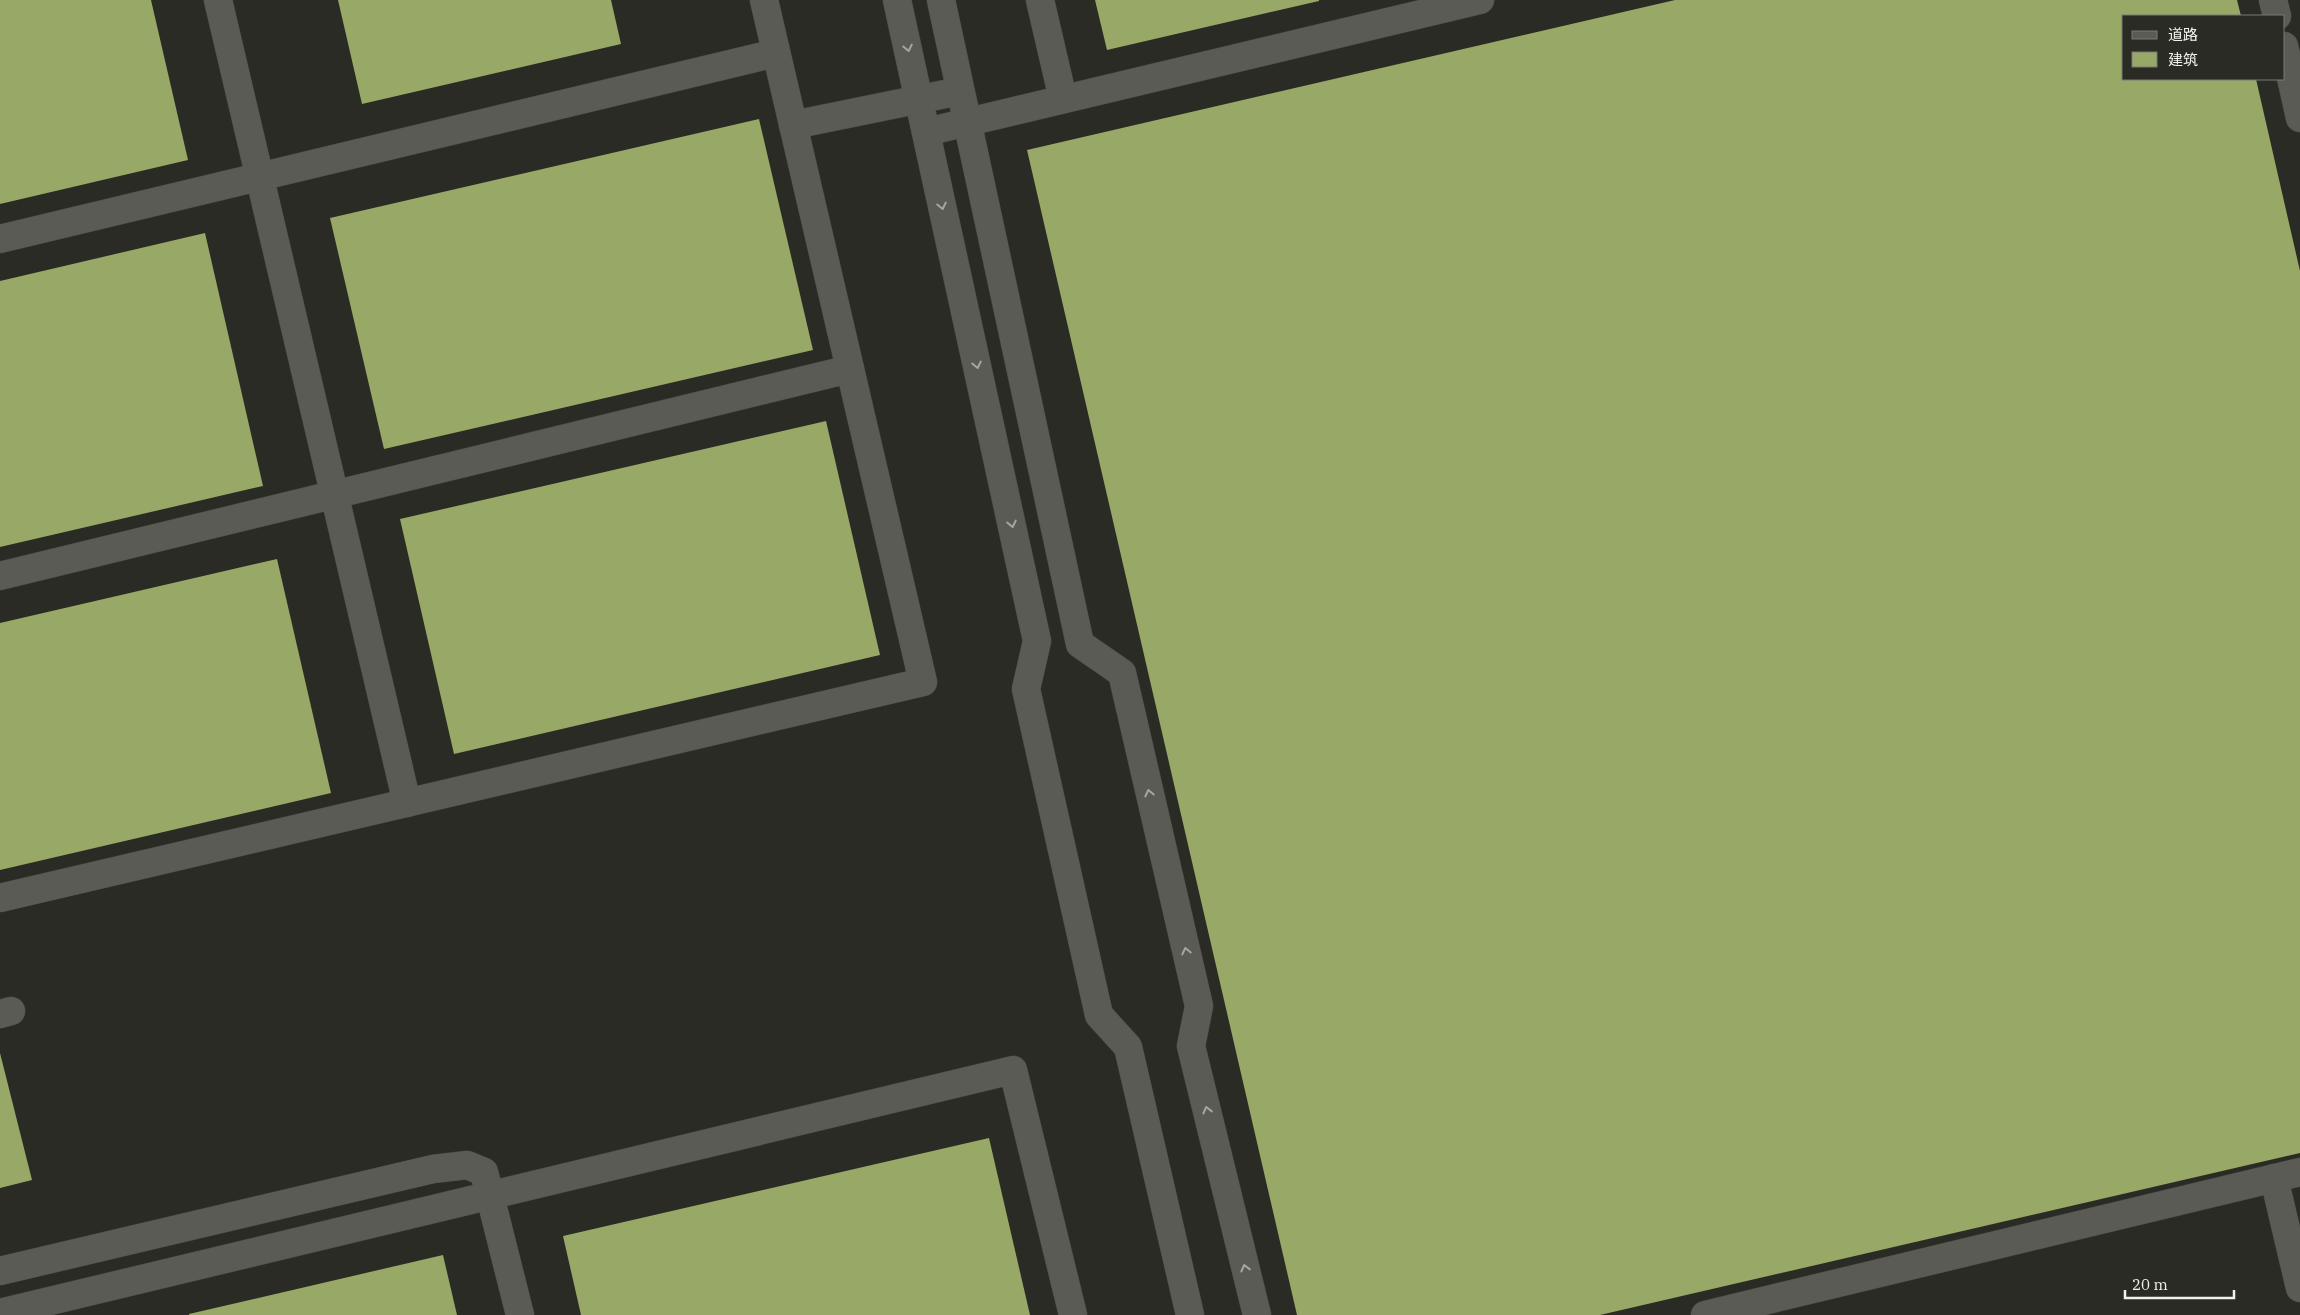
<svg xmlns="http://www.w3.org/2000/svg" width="2300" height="1315" font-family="'IBM Plex Serif','Noto Sans SC',serif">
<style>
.building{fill:#98a866}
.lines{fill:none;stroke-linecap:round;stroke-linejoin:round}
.minor-casing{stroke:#484943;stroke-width:29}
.minor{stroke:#595b54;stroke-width:28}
.oneway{stroke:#a5a6a1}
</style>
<rect width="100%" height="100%" fill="#292b24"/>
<g class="building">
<path d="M 0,0 L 151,0 L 188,160 L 0,204 Z"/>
<path d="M 338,0 L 611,0 L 621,44 L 362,104 Z"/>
<path d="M 1095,0 L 1319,0 L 1319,1 L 1107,50 Z"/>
<path d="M 1675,0 L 2237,0 L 2241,16 L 2124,16 L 2124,79 L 2256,79 L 2300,271 L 2300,1153 L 1600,1315 L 1297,1315 L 1027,150 Z"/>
<path d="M 759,119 L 813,350 L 384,449 L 330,218 Z"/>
<path d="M 205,233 L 263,486 L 0,547 L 0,281 Z"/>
<path d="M 826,421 L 880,655 L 454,754 L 400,519 Z"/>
<path d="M 277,559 L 331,793 L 0,870 L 0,623 Z"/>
<path d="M 0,1053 L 32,1180 L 0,1188 Z"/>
<path d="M 989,1138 L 1030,1315 L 581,1315 L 563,1236 Z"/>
<path d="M 443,1255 L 457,1315 L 189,1315 L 189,1314 Z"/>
</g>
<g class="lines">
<defs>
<g id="minor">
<path d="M 218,0 L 407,803"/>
<path d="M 897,0 L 1037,641 L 1026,689 L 1099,1015 L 1128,1047 L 1190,1315"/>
<path d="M 941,0 L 1080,644 L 1122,673 L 1199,1006 L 1191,1046 L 1257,1315"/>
<path d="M 1040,0 L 1063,99"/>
<path d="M 2273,0 L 2277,16"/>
<path d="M 2284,46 L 2300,118"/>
<path d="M 793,125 L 960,91"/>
<path d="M 926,132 L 1480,0"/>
<path d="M 0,239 L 776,53"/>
<path d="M 0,576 L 850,369"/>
<path d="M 0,898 L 923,682 L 764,0"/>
<path d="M 0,1014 L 11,1011"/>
<path d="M 2274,1178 L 2300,1288"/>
<path d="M 0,1271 L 433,1169 L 467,1165 L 484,1172 L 520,1315"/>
<path d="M 0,1313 L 1013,1070 L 1073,1315"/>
<path d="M 1705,1315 L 2300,1172"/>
</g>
</defs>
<use href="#minor" class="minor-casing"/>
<use href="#minor" class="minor"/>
</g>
<defs><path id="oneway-chevron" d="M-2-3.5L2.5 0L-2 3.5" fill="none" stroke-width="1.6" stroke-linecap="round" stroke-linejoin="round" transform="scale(1.25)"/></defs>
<g class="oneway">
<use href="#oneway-chevron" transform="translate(908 48) rotate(78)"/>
<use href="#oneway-chevron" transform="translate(942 206) rotate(78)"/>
<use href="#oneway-chevron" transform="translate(977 365) rotate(78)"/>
<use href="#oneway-chevron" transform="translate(1012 524) rotate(78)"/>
<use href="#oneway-chevron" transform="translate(1149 793) rotate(-103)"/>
<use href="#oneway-chevron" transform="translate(1186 951) rotate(-103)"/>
<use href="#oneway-chevron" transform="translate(1207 1110) rotate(-104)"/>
<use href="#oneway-chevron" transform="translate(1245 1268) rotate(-104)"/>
</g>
<rect x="2122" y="15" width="162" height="65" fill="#292b24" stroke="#797b75"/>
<rect x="2132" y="31" width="25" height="8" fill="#595b54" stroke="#797b75"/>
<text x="2168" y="40" font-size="15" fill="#f1f2ee">道路</text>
<rect x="2132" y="52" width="25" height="15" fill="#98a866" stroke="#797b75"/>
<text x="2168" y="65" font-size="15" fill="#f1f2ee">建筑</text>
<path d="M2125 1290v8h109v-8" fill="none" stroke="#f1f2ee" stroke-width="2.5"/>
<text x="2132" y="1290" font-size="15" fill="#f1f2ee" stroke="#292b24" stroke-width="4" paint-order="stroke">20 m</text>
</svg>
